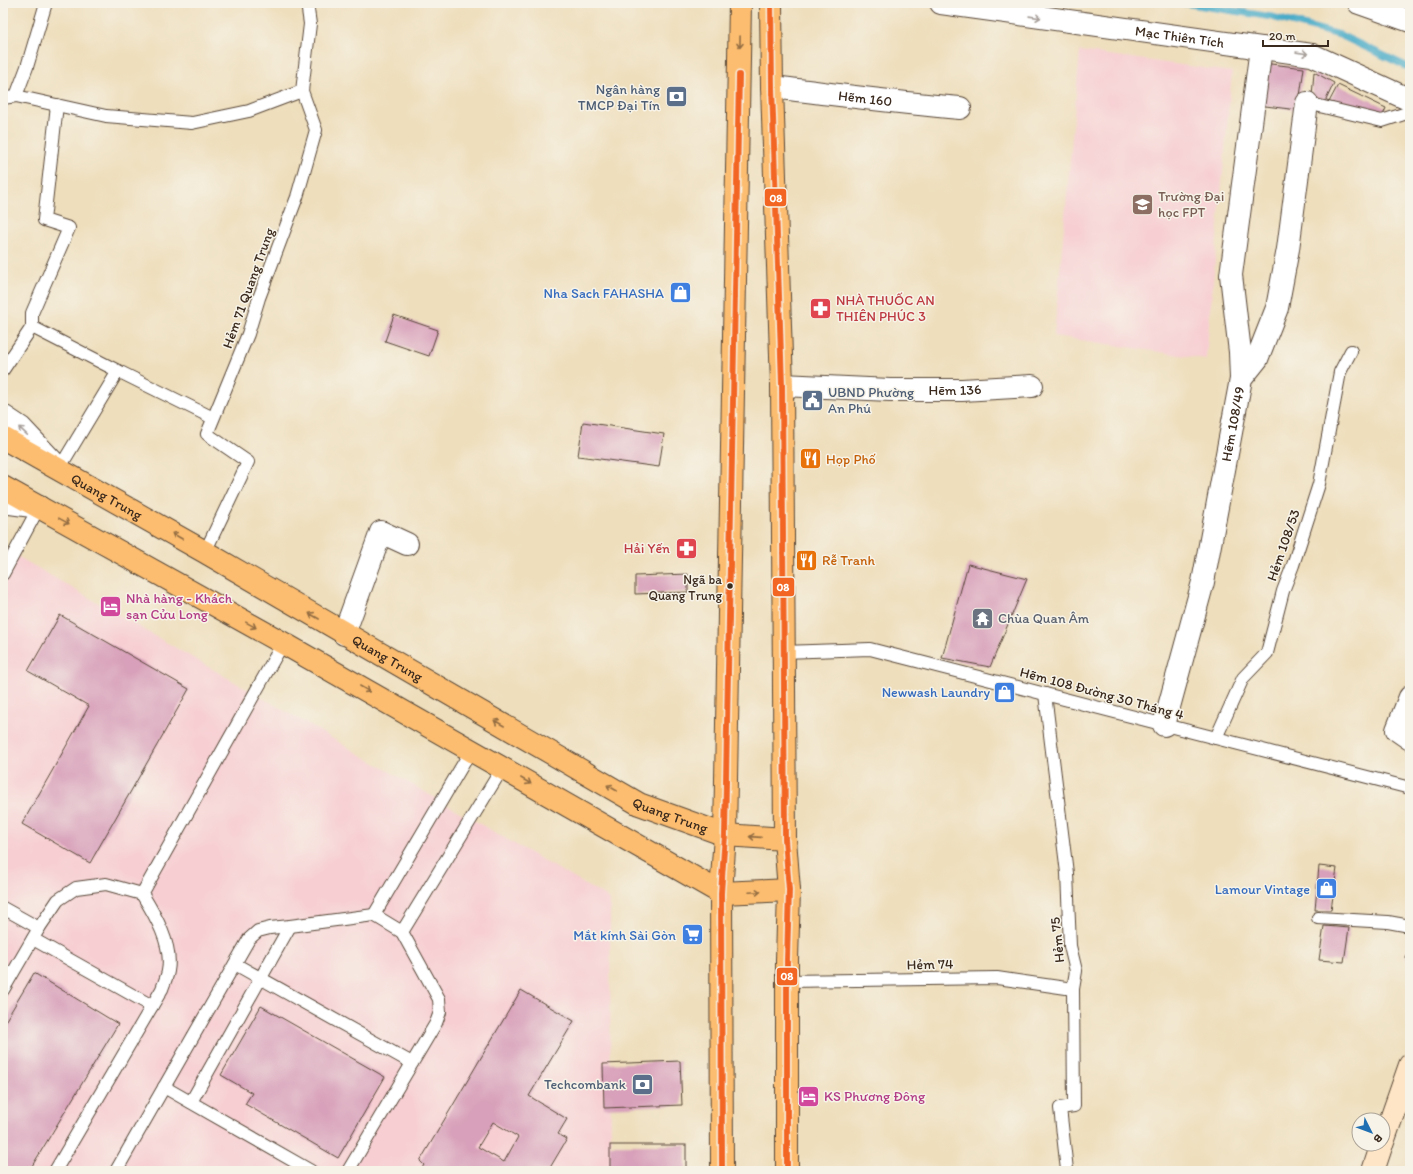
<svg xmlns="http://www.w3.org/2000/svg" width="1413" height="1174" font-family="Itim,sans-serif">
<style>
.built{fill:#f7cfd3}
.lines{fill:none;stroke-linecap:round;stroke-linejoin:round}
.stream{stroke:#48acc8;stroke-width:7}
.building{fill:#d8a0ba;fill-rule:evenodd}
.lane-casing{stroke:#564536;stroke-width:14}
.street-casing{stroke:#564536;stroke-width:24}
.secondary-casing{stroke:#564536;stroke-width:24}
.primary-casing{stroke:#564536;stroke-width:24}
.lane{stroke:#fff;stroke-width:12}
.street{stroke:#fff;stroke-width:22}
.secondary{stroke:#fee5c5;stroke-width:22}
.primary{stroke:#fcbd6f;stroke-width:22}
.bus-1-casing{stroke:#f7f3e8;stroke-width:9}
.bus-1{stroke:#f26522;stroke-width:6}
.oneway{stroke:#a79f9a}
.oneway2{stroke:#926c42}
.bus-dot{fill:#3b2a1e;stroke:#f7f3e8;stroke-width:1.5}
.labels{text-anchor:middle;stroke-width:3;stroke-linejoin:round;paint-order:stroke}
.bus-label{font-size:13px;fill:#3b2a1e;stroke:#f7f3e8;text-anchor:end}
.street-label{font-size:14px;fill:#3b2a1e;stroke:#f7f3e8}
.service-label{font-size:14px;fill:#4e5e75;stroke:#f7f3e8;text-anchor:end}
.education-label{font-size:14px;fill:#785e54;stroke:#f7f3e8;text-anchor:start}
.shop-label{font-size:14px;fill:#366cbe;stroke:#f7f3e8;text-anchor:end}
.health-label{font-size:14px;fill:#be3a42;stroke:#f7f3e8;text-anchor:start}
.food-label{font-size:14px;fill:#c56008;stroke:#f7f3e8;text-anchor:start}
.hotel-label{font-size:14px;fill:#b23c85;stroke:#f7f3e8;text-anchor:start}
.worship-label{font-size:14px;fill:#5b616d;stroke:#f7f3e8;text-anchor:start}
.line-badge{stroke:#f7f3e8;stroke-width:1.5}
.badge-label{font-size:11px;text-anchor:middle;font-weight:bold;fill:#fff}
</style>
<rect width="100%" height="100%" fill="#f7f3e8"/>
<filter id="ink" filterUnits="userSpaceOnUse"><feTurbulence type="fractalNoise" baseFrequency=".025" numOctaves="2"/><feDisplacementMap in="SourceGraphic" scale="8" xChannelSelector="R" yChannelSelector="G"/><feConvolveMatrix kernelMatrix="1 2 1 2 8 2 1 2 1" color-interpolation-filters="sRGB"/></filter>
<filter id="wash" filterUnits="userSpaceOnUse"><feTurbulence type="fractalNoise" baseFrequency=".012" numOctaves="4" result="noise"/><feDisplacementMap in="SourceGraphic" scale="16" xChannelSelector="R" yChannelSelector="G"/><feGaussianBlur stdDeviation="0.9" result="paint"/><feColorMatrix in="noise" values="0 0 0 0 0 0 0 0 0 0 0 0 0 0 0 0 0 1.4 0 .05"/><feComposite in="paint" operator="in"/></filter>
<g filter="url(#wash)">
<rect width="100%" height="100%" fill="#eedebc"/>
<g class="built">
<path d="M 1080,51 L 1232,72 L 1206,359 L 1054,336 Z"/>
<path d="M 3,548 L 610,899 L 611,1171 L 3,1171 Z"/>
</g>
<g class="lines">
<path class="stream" d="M 1184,3 L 1272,17 L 1340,35 L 1410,68"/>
</g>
<g id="blocks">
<g class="building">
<path d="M 1263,63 L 1304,68 L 1298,110 L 1257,105 Z"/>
<path d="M 1314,72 L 1334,83 L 1325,102 L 1312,96 Z"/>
<path d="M 1338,85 L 1386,108 L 1383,115 L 1333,106 L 1334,103 L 1329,102 Z"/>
<path d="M 394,315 L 438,330 L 429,356 L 385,341 Z"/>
<path d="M 583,422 L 664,434 L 659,467 L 578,456 Z"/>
<path d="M 968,564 L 1027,579 L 990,667 L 942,658 Z"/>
<path d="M 688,574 L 688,592 L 635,594 L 635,576 Z"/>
<path d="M 60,615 L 189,689 L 90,863 L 22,824 L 89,706 L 28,671 Z"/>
<path d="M 1319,866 L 1337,868 L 1331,910 L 1315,910 Z"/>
<path d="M 1324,926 L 1349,928 L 1344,962 L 1319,960 Z"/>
<path d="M 1409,941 L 1410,959 L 1406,958 Z"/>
<path d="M 34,973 L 118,1024 L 29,1171 L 3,1171 L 3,1025 Z"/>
<path d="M 521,990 L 574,1021 L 529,1096 L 567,1119 L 558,1134 L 567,1139 L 548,1171 L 420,1171 L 424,1165 L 420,1161 ZM 493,1122 L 518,1137 L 504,1162 L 478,1147 Z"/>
<path d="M 261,1006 L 385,1077 L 338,1158 L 245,1104 L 252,1093 L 221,1075 Z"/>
<path d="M 680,1061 L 682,1105 L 604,1108 L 603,1064 Z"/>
<rect x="610" y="1145" width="76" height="26"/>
</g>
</g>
</g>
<g filter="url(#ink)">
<use href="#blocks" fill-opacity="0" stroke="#564536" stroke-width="1"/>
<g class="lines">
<defs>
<g id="lane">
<path d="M 46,3 L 27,67 L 16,96 L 106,116 L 192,123 L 249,111 L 302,91"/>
<path d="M 3,98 L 16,96"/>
<path d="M 1307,103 L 1382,121 L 1410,112"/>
<path d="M 32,327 L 118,371 L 59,469"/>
<path d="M 3,370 L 32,327 L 32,313 L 69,228 L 44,220 L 57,105"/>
<path d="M 118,371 L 213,418"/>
<path d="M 205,552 L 248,462 L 207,434 L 248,334 L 259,298 L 297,197 L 316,130 L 302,91 L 310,24 L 307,3"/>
<path d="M 3,574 L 39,507"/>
<path d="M 783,652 L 870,649 L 1410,788"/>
<path d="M 1045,694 L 1067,873 L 1070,946 L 1076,971 L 1073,989 L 1074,1106 L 1060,1108 L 1067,1170 L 1068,1171"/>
<path d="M 1216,738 L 1243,678 L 1267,653 L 1283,591 L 1293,565 L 1319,484 L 1340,372 L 1351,351"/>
<path d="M 3,908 L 39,928"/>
<path d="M 374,915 L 472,749"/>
<path d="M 1318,918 L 1388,922 L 1410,926"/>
<path d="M 402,932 L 503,767"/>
<path d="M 33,939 L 152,1006"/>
<path d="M 235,964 L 412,1063"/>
<path d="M 787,981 L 997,978 L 1073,989"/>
<path d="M 3,990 L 39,928 L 58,900 L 76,888 L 106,884 L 142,894"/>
<path d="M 164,1087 L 311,1171"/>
<path d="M 191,1102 L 290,926"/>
<path d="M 55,1171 L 162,989 C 164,983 167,977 168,971 C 173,945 155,915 142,894 L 283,643"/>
<path d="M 116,1171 L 249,939 L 258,931 L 270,928 L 290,926 L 374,915 L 402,932 L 439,999 L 440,1012 L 436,1023 L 348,1171"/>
</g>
<g id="street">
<path id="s1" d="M 941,3 L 1312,55 L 1410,100"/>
<path d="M 1359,3 L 1410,21"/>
<path id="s2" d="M 772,87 C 834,94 897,103 960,108"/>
<path d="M 1241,379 L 1240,352 L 1231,275 L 1261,48"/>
<path id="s3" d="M 782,385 L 890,390 L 962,390 L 1032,386"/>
<path d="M 3,416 L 21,428 L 56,465"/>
<path d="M 3,502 L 39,507"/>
<path d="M 344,634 L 381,532 L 407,544"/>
<path d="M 1410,697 L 1397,730 L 1410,739"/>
<path id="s4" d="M 1164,725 L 1203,582 L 1241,379 L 1257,359 L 1277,308 L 1288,249 L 1307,103"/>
</g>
<g id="secondary">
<path d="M 1383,1142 L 1410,1065"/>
<path d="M 1373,1171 L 1382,1144"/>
</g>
<g id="primary">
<path d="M 771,3 L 772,87 L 782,385 L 785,839 L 789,890 L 787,960 L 787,1171"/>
<path id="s5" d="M 3,438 L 205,552 L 639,804 L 725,835 L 785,839"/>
<path d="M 3,487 L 283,643 L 721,893 L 789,890"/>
<path d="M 722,1171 L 721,893 L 725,835 L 740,3"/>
</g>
</defs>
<use href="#lane" class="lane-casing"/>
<use href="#street" class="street-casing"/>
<use href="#secondary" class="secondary-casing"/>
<use href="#primary" class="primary-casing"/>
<use href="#lane" class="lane"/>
<use href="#street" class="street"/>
<use href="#secondary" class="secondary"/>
<use href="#primary" class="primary"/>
<defs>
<g id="bus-1">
<path d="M 771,3 L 772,87 L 782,385 L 785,839 L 789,890 L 787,960 L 787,1171"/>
<path d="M 722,1171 L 721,893 L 725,835 L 739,75"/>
</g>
</defs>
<use href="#bus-1" class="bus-1-casing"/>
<use href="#bus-1" class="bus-1"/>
</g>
<defs><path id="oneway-shaft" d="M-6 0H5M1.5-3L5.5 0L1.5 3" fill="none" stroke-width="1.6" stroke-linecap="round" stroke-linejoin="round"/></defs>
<g class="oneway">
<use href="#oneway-shaft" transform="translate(1035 17) rotate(8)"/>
<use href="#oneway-shaft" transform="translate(1302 53) rotate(8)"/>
<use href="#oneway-shaft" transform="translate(23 431) rotate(-137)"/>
</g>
<g class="oneway2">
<use href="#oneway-shaft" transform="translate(740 42) rotate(91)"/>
<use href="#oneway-shaft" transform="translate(64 521) rotate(29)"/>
<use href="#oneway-shaft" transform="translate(177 536) rotate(-150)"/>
<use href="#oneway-shaft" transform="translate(314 616) rotate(-150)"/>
<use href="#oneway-shaft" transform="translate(251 625) rotate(29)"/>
<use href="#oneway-shaft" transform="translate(365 689) rotate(30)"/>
<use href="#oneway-shaft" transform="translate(499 723) rotate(-150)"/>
<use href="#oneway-shaft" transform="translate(526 781) rotate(30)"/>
<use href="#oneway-shaft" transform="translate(612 788) rotate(-150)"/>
<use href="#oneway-shaft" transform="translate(755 837) rotate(-176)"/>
<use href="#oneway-shaft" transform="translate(755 892) rotate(-3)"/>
</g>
</g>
<defs>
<symbol id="bank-square" viewBox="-11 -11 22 22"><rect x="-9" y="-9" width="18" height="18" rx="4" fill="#5c6f8a" stroke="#f7f3e8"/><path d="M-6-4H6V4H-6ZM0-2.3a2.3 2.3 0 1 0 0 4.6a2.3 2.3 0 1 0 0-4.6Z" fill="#fff"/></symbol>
<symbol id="university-square" viewBox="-11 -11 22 22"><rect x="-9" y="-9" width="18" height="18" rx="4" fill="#8d6e63" stroke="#f7f3e8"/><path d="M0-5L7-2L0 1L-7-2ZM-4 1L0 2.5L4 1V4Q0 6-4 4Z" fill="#fff"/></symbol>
<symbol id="shop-square" viewBox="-11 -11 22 22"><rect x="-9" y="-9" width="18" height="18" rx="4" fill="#3f7fe0" stroke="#f7f3e8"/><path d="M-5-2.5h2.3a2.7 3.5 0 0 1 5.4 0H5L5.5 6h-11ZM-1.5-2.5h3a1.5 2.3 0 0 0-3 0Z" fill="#fff"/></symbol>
<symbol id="pharmacy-square" viewBox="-11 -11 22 22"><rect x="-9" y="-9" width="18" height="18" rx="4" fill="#e0444e" stroke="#f7f3e8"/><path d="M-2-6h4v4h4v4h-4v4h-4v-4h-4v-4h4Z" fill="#fff"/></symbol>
<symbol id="civic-square" viewBox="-11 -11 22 22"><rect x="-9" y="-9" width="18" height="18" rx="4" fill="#5c6f8a" stroke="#f7f3e8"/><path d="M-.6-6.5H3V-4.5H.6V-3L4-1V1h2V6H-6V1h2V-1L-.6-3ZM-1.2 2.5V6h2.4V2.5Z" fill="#fff"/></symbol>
<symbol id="restaurant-square" viewBox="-11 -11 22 22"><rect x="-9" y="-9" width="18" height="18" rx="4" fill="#e8710a" stroke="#f7f3e8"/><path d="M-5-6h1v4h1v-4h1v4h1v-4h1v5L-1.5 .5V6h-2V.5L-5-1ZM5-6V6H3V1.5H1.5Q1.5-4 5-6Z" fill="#fff"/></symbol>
<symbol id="hotel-square" viewBox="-11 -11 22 22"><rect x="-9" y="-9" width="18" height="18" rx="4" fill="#d1479c" stroke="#f7f3e8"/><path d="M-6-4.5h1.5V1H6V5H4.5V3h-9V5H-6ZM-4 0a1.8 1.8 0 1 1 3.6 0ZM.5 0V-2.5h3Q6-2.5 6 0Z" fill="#fff"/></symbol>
<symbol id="temple-square" viewBox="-11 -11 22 22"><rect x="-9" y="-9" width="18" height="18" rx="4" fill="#6b7280" stroke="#f7f3e8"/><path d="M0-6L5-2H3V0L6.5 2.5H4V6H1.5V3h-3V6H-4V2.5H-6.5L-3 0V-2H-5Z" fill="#fff"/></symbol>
<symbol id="supermarket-square" viewBox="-11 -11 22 22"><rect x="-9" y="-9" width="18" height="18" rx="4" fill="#3f7fe0" stroke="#f7f3e8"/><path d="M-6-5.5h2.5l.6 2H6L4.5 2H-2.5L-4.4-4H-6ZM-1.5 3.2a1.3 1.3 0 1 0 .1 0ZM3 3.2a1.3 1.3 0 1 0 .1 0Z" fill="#fff"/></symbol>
</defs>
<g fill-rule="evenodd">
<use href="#bank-square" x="664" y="84" width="25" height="25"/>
<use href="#university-square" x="1130" y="192" width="25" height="25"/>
<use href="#shop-square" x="668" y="280" width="25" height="25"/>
<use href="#pharmacy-square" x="808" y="296" width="25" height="25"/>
<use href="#civic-square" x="800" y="388" width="25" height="25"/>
<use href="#restaurant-square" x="798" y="446" width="25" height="25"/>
<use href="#pharmacy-square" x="674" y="536" width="25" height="25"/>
<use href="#restaurant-square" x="794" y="548" width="25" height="25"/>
<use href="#hotel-square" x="98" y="594" width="25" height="25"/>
<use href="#temple-square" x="970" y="606" width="25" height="25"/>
<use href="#shop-square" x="992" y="680" width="25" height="25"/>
<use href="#shop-square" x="1314" y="876" width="25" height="25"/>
<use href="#supermarket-square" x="680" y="922" width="25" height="25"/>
<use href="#bank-square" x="630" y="1072" width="25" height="25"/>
<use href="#hotel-square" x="796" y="1084" width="25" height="25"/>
</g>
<circle class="bus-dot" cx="730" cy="586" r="3.5"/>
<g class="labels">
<g class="bus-label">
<text x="722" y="584">Ngã ba<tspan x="722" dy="16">Quang Trung</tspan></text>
</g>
<g class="street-label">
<text dy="5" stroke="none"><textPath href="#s1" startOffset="241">Mạc Thiên Tích</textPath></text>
<text dy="5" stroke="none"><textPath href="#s2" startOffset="94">Hẽm 160</textPath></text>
<text transform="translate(248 288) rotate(-70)" y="5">Hẻm 71 Quang Trung</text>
<text dy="5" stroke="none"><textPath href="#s3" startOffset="173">Hẽm 136</textPath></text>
<text dy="5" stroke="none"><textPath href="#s4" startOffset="309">Hẽm 108/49</textPath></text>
<text dy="5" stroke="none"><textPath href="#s5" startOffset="119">Quang Trung</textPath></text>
<text transform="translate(1283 545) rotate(-71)" y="5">Hẻm 108/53</text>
<text dy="5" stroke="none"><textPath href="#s5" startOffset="443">Quang Trung</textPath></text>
<text transform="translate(1102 693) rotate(15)" y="5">Hẽm 108 Đường 30 Tháng 4</text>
<text dy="5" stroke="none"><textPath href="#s5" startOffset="767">Quang Trung</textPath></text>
<text transform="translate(1057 940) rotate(-96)" y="5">Hẻm 75</text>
<text transform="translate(930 964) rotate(-1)" y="5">Hẻm 74</text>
</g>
<g class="service-label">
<text x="660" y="94">Ngân hàng<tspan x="660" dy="16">TMCP Đại Tín</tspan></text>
<text x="828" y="397" text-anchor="start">UBND Phường<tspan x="828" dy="16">An Phú</tspan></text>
<text x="626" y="1089">Techcombank</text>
</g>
<g class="education-label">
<text x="1158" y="201">Trường Đại<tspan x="1158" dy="16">học FPT</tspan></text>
</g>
<g class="shop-label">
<text x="664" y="298">Nha Sach FAHASHA</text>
<text x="990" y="697">Newwash Laundry</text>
<text x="1310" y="894">Lamour Vintage</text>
<text x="676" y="940">Mắt kính Sài Gòn</text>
</g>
<g class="health-label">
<text x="836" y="305">NHÀ THUỐC AN<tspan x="836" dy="16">THIÊN PHÚC 3</tspan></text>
<text x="670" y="553" text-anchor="end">Hải Yến</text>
</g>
<g class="food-label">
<text x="826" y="464">Họp Phố</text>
<text x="822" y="565">Rễ Tranh</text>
</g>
<g class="hotel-label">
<text x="126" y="603">Nhà hàng - Khách<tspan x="126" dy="16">sạn Cửu Long</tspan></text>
<text x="824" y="1101">KS Phương Đông</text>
</g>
<g class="worship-label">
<text x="998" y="623">Chùa Quan Âm</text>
</g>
</g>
<g class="line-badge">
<rect x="764" y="188" width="23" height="19" rx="4" fill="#f26522"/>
<rect x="772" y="577" width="23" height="20" rx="4" fill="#f26522"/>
<rect x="776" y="967" width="22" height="19" rx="4" fill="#f26522"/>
</g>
<g class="badge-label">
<text x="776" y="202">08</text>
<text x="783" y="591">08</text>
<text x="787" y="980">08</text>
</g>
<rect width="1413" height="1174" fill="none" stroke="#f7f3e8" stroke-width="16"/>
<g transform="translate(1371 1132) rotate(132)"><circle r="19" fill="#f7f3e8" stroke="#aca397"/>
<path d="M0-3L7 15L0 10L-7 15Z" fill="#1f6fb2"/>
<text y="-6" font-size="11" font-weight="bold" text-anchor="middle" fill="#3b2a1e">B</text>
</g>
<path d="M1263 40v6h65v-6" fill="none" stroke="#3b2a1e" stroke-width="2"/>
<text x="1269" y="40" font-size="12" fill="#3b2a1e" stroke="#f7f3e8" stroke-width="3" paint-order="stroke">20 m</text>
</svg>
